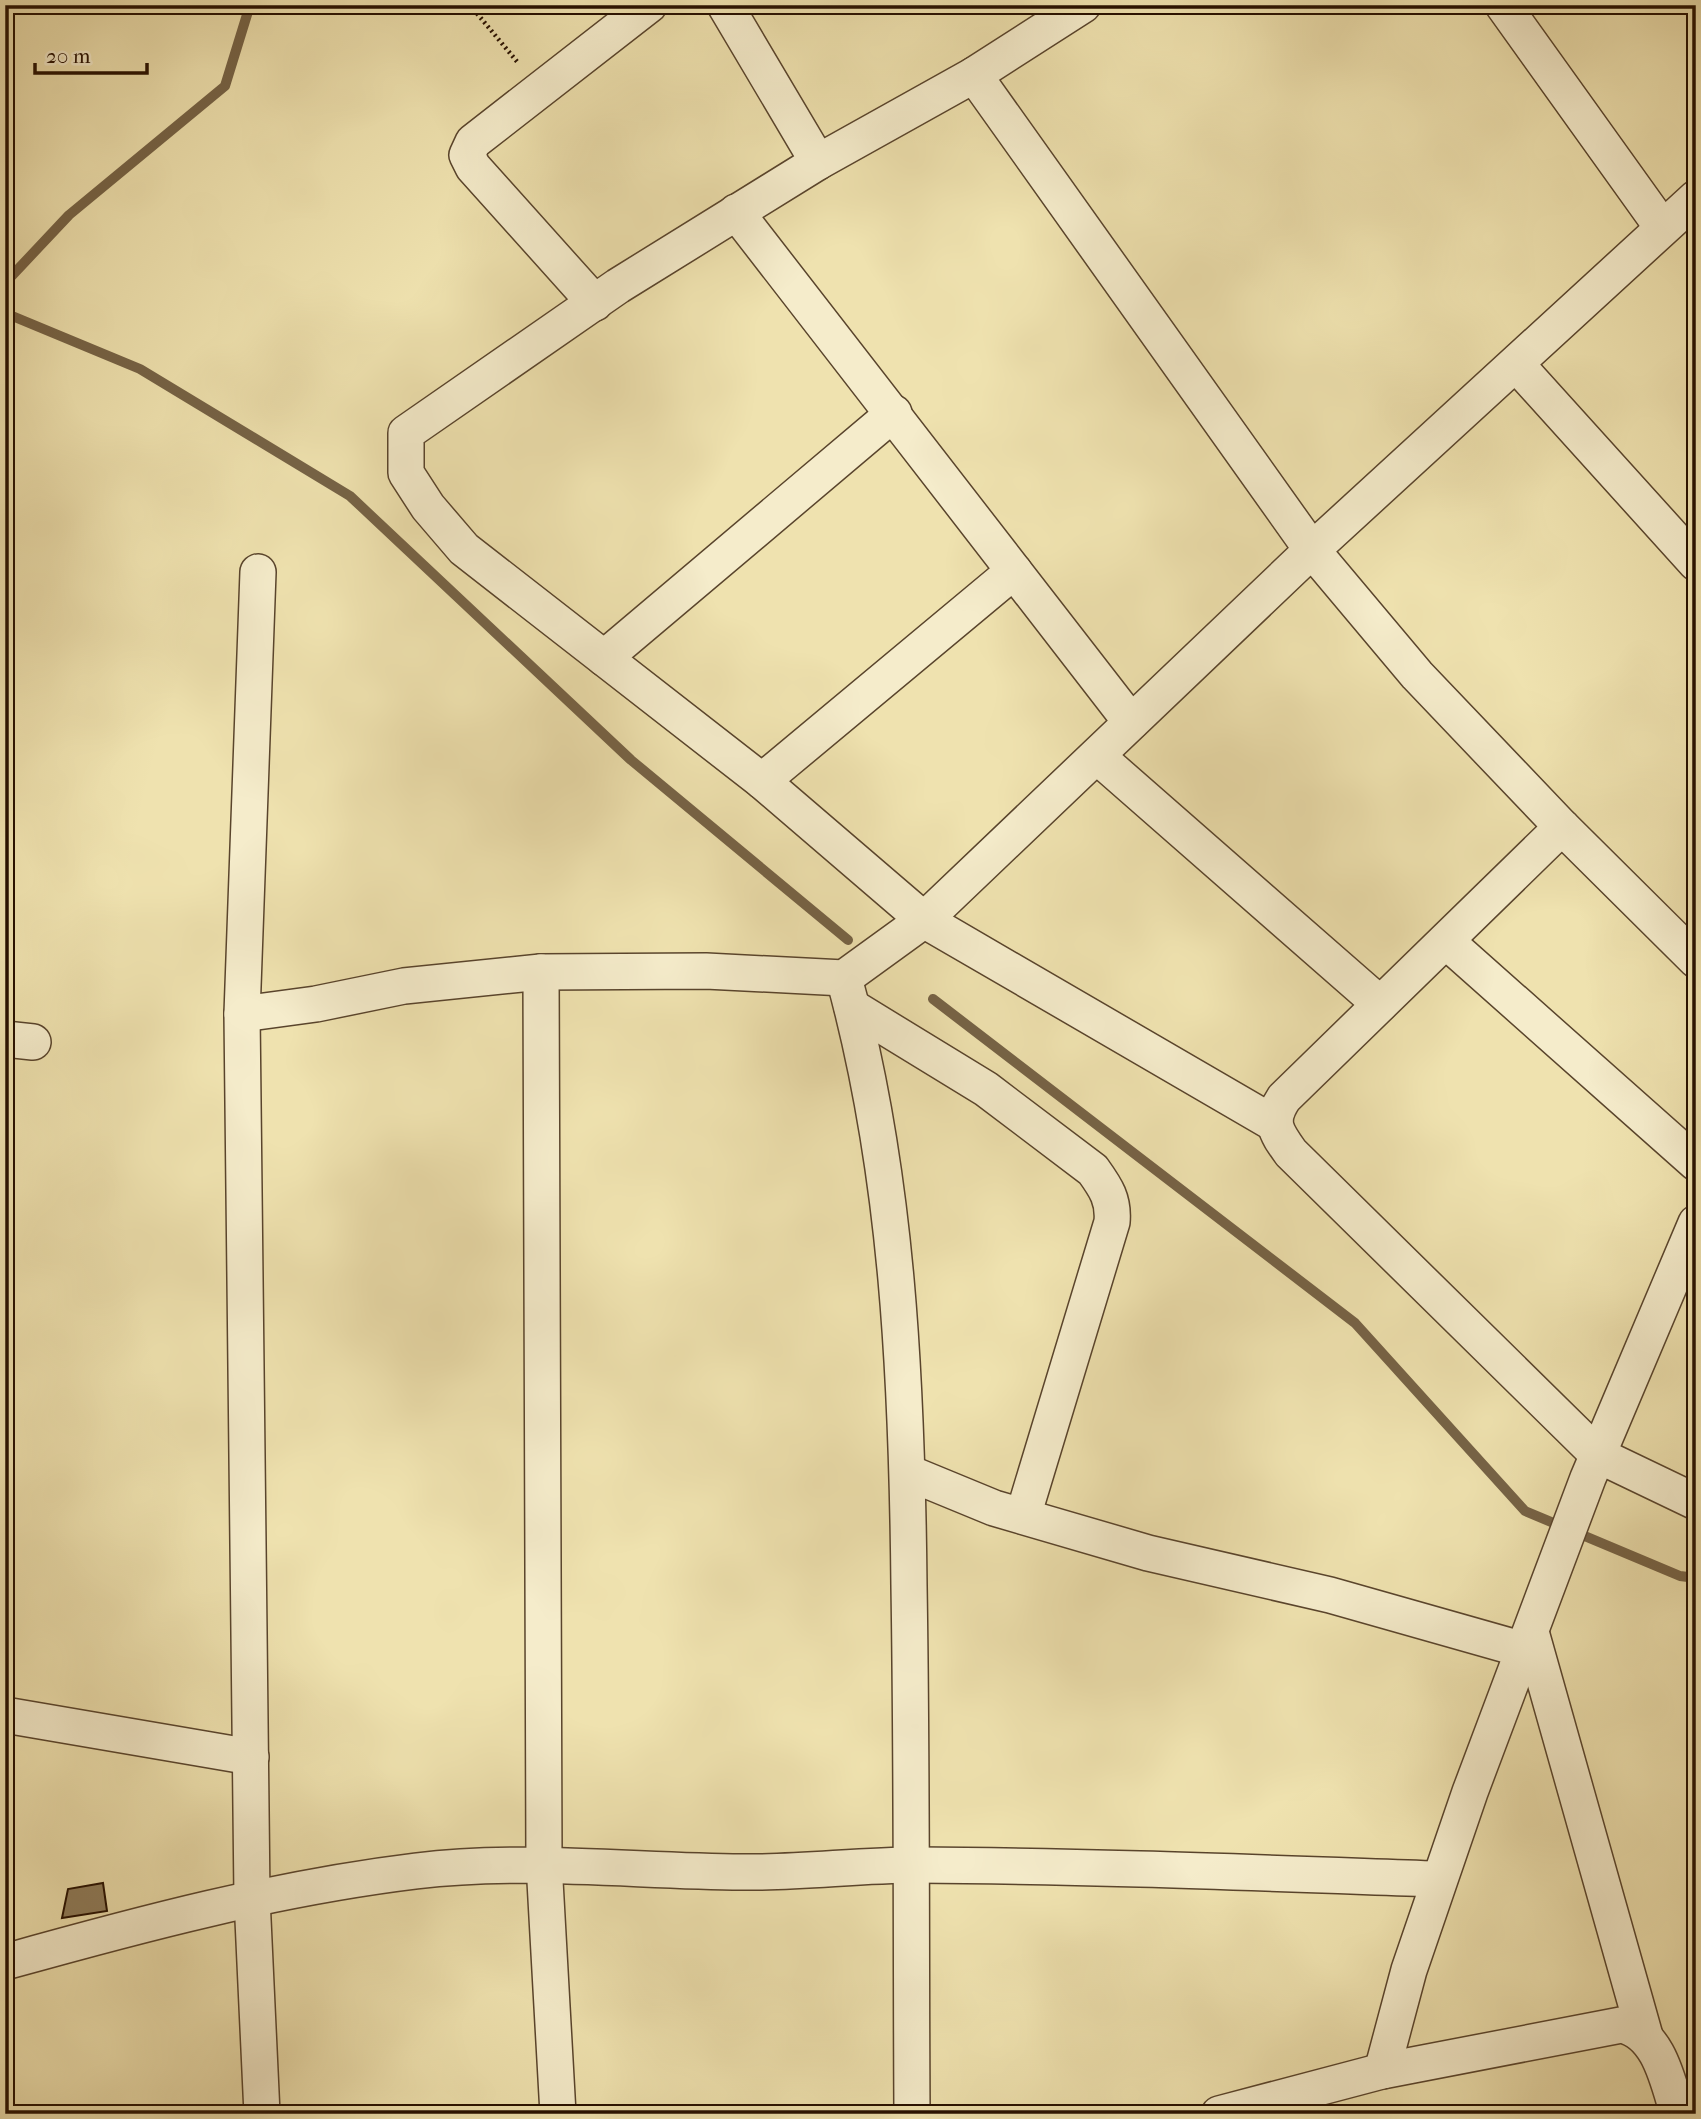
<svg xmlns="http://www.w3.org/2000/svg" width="1701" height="2119" font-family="'IM FELL French Canon',serif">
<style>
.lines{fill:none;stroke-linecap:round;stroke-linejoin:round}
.stream{stroke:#766346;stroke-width:10}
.building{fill:#8f7d5b;stroke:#271000;stroke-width:2}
.street-casing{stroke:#59442c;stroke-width:38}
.path{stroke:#271000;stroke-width:4.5;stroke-dasharray:2 3.5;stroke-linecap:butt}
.street{stroke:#f5eccb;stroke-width:35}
</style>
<rect width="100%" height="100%" fill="#efe2af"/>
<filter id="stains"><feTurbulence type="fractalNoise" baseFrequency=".00286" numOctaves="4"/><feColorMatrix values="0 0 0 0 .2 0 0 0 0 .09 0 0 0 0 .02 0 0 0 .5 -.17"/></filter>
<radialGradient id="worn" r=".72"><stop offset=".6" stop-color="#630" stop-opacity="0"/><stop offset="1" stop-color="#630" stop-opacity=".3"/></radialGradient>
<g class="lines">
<g class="stream">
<path d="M 5,283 L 69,215 L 225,86 L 250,5"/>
<path d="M 5,313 L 140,369 L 350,496 L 631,760 L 848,940"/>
<path d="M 933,999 L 1355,1323 L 1525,1511 L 1680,1576 L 1696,1578"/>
</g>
</g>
<path class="building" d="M 103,1883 L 107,1911 L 62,1918 L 68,1889 Z"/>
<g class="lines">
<defs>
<g id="street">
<path d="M 725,5 L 818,162"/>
<path d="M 1083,5 L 974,75 L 818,162 L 618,286 L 406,433 L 406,473 L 428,507 L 464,549 L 762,781 L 924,920 L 1275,1124"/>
<path d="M 1503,5 L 1662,227"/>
<path d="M 974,75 L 1312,550 L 1417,675 L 1562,827 L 1696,960"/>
<path d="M 736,212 L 1131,722"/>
<path d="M 595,303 L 473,167 L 467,155 L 473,142 L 649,5"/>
<path d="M 1517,365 L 1696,563"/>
<path d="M 258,572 L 242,1014 L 252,1898 L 262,2114"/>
<path d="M 604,658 L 894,413"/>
<path d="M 1098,757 L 1380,1004"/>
<path d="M 762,781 L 1014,571"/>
<path d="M 1562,827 L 1284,1098 C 1268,1122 1276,1132 1291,1153 L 1598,1455 L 1696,1502"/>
<path d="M 1446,941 L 1696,1163"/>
<path d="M 541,972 L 544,1863 L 558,2114"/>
<path d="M 844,978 C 898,1175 907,1382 909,1586 C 912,1762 911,1938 912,2114"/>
<path d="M 852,1007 L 986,1089 L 1093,1170 C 1106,1188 1114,1200 1112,1222 L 1023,1516"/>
<path d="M 242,1014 L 316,1004 L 404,986 L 541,972 L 706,971 L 844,978 L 924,920 L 1312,550 L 1696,198"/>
<path d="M 5,1039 L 33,1042"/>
<path d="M 909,1473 L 994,1508 L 1148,1553 L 1330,1595 L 1524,1650"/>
<path d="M 1531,1632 L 1645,2036"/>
<path d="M 5,1715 L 251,1757"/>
<path d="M 5,1962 C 141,1924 276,1888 416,1871 C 525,1858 633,1871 742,1872 C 800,1873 858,1865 916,1865 C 1090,1866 1264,1873 1438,1879"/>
<path d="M 1382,2071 L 1409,1970 L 1470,1792 L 1588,1478 L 1696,1223"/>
<path d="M 1219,2114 L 1382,2071 L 1621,2025 C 1659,2032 1668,2082 1678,2114"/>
</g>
</defs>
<use href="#street" class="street-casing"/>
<path class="path" d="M 470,5 L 519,64"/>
<use href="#street" class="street"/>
</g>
<rect width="1701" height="2119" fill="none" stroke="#efe2af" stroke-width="28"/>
<rect x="7" y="7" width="1687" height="2105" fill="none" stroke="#271000" stroke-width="3.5"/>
<rect x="14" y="14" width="1673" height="2091" fill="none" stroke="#271000" stroke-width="2"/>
<path d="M35 63v10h112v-10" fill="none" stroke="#271000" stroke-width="3.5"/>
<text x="46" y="63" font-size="21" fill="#271000" stroke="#f5eccb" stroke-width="5" paint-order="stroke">20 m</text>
<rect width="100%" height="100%" filter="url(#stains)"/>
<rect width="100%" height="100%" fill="url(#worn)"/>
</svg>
